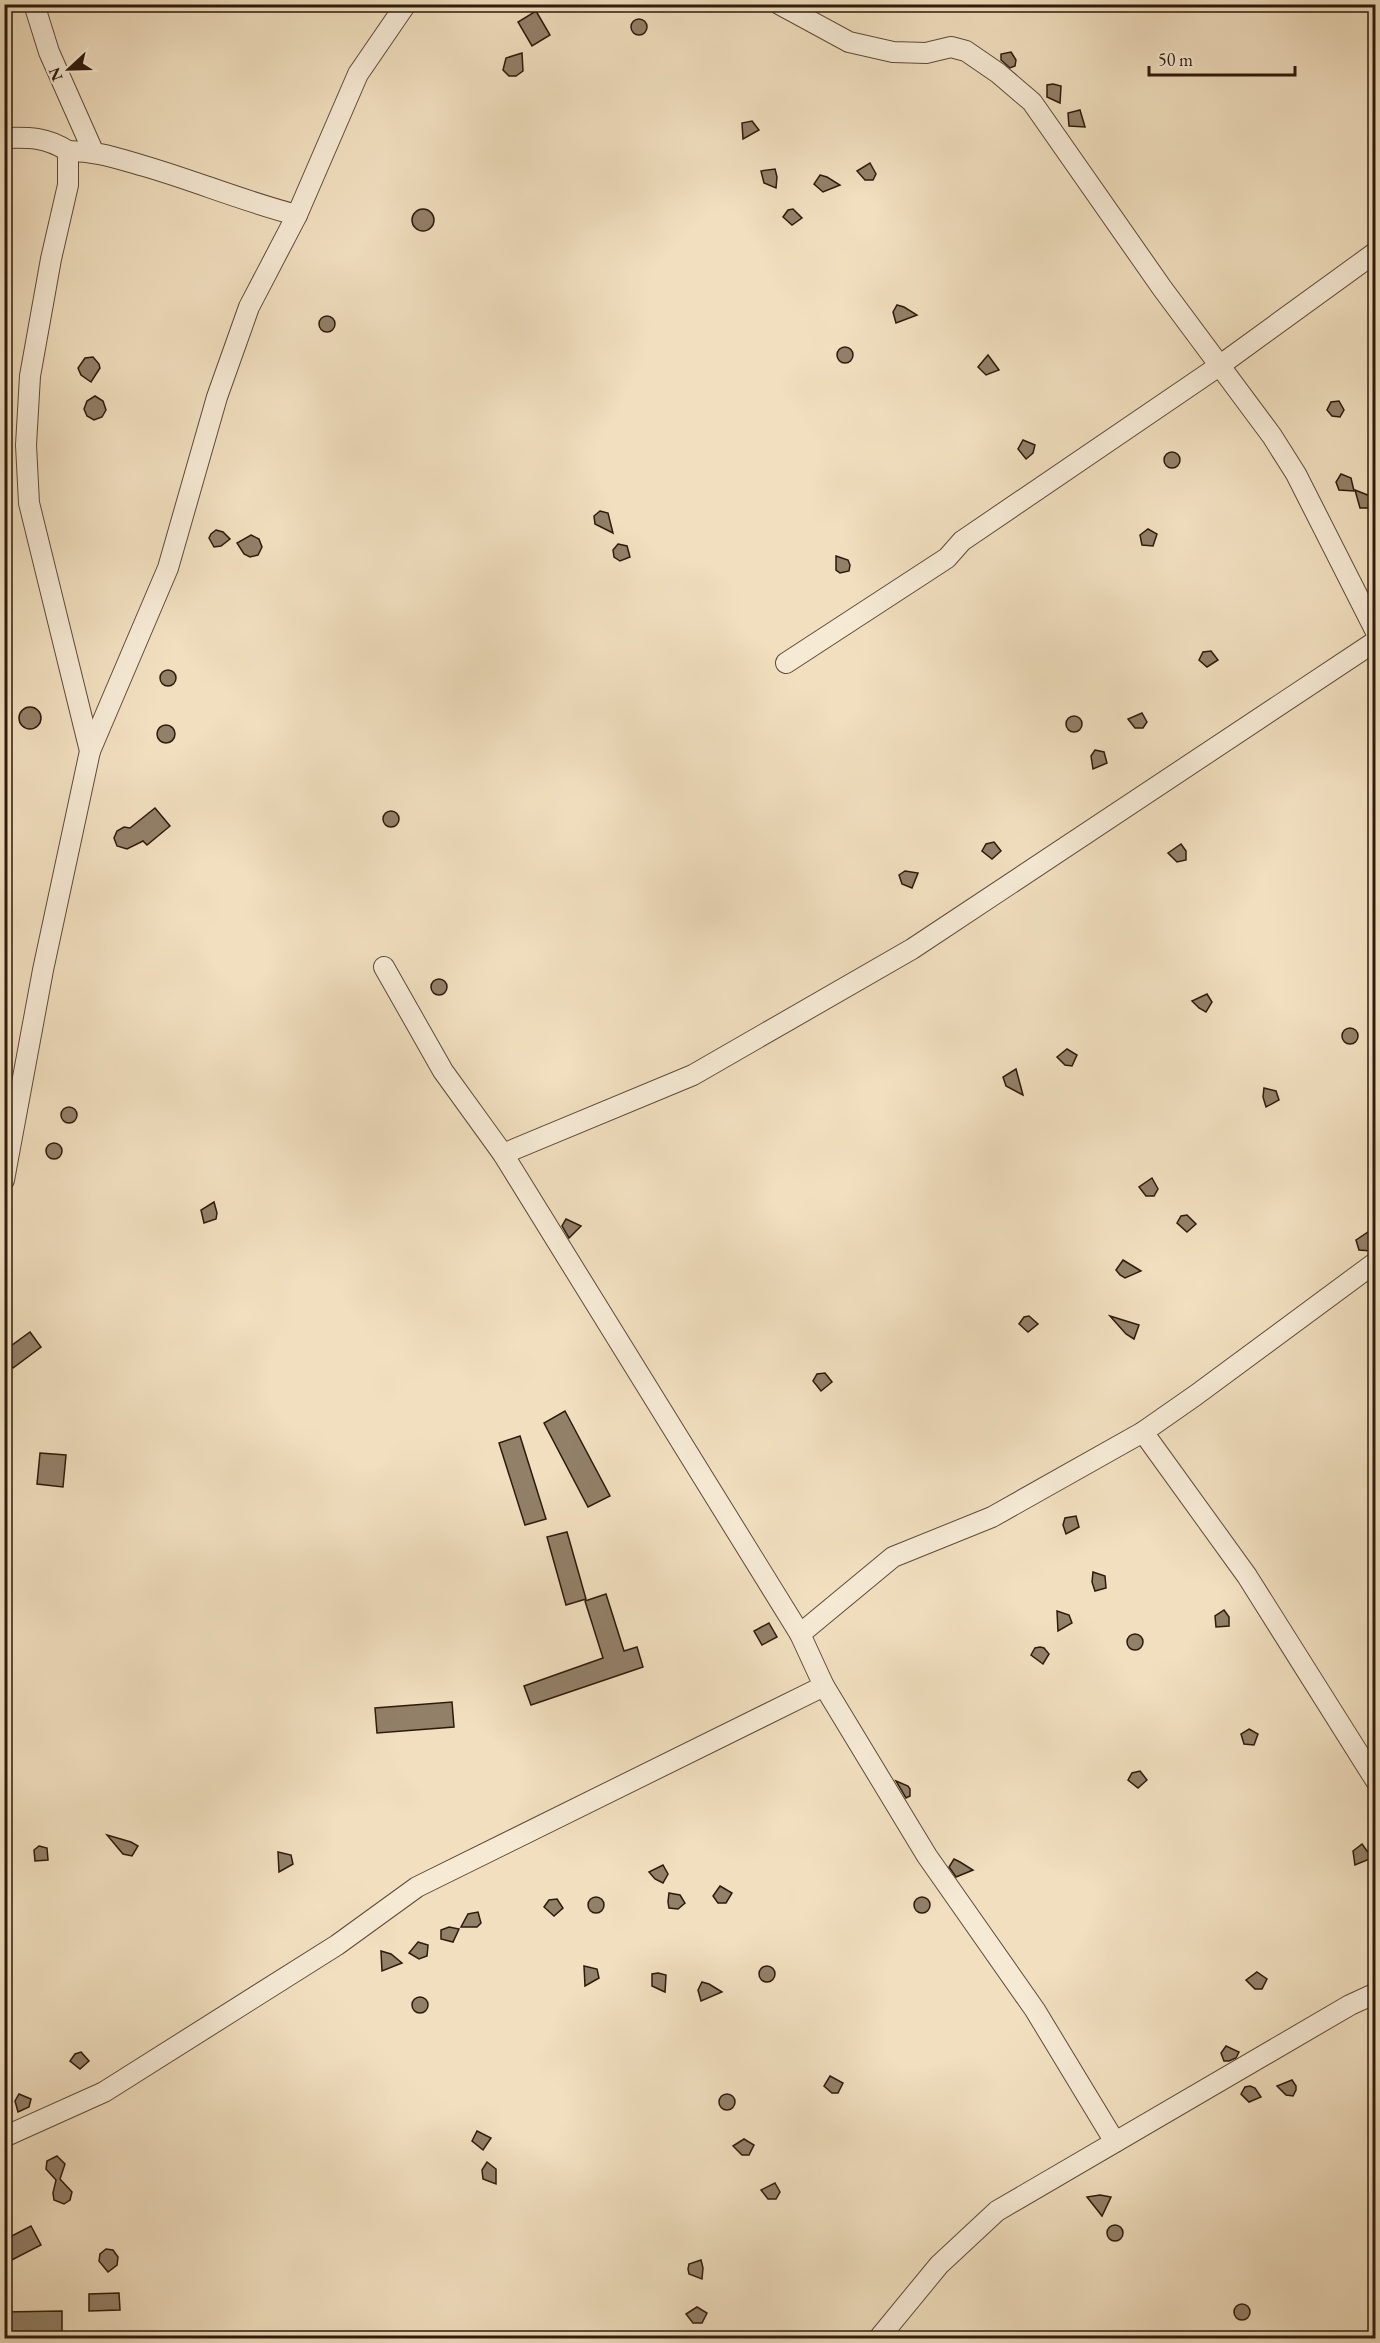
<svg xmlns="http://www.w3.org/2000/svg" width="1380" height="2343" font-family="'EB Garamond',serif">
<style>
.building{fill:#938069;stroke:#2e1a0b;stroke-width:1.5}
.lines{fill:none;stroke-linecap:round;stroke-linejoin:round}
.street-casing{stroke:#5f4b38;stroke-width:22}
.street{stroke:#f6ead5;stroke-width:20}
</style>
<rect width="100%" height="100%" fill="#f1dfbf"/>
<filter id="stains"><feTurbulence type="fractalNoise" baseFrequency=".00333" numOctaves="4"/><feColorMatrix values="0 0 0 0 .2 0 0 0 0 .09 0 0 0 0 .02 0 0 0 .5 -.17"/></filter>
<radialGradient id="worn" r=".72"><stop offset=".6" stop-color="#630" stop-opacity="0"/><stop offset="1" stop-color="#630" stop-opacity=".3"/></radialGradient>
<g class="building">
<path d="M 536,11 L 550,35 L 532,46 L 518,22 Z"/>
<circle cx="639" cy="27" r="8"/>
<path d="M 1011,52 L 1016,60 L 1015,66 L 1010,68 L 1001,60 L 1001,54 Z"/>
<path d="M 522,53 L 523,71 L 516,76 L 509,76 L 503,70 L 506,58 Z"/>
<path d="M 1053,84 L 1061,86 L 1060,103 L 1047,97 L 1047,85 Z"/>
<path d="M 1080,110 L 1085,127 L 1069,126 L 1068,113 Z"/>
<path d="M 752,121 L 759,130 L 743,139 L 742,123 Z"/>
<path d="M 870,163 L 876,174 L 873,180 L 865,180 L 857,171 Z"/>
<path d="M 775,169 L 777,177 L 776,188 L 764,183 L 761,171 Z"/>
<path d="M 820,175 L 827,177 L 840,185 L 823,192 L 814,184 Z"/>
<path d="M 793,209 L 802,218 L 792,225 L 783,217 L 788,210 Z"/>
<circle cx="423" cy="220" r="11"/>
<path d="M 897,305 L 904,307 L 917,315 L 896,323 L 893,312 Z"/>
<circle cx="327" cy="324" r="8"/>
<circle cx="845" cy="355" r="8"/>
<path d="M 988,355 L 999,370 L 986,375 L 978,367 Z"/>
<path d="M 93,357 L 99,364 L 100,368 L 91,382 L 81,375 L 78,368 L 85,358 Z"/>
<path d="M 95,396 L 103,401 L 106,410 L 102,417 L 94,420 L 87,416 L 84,409 L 87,401 Z"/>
<path d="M 1339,401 L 1344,410 L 1340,417 L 1332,416 L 1327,410 L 1331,402 Z"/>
<path d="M 1023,440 L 1035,445 L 1033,453 L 1026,459 L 1018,449 Z"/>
<circle cx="1172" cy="460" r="8"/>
<path d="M 1341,474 L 1351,478 L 1354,491 L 1339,490 L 1336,482 Z"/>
<path d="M 1355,490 L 1375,498 L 1370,508 L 1360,508 Z"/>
<path d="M 600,511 L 608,513 L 613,533 L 595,524 L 594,516 Z"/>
<path d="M 1148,529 L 1157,534 L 1153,546 L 1142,545 L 1140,535 Z"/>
<path d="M 216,530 L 223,532 L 230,539 L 221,546 L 214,547 L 209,538 L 211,534 Z"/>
<path d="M 251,535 L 259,539 L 262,547 L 258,555 L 250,557 L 244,554 L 237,543 Z"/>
<path d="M 618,544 L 627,546 L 630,557 L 620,561 L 614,557 L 613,550 Z"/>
<path d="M 836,556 L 848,560 L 850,565 L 849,571 L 840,573 L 836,570 Z"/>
<path d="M 1211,651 L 1218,660 L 1207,667 L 1199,660 L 1203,652 Z"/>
<circle cx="168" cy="678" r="8"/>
<circle cx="30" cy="718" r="11"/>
<path d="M 1142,713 L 1147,722 L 1143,728 L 1135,728 L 1128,719 Z"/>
<circle cx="1074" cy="724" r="8"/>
<circle cx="166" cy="734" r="9"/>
<path d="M 1095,750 L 1104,752 L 1107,763 L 1093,769 L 1091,756 Z"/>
<path d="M 155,808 L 170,826 L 147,845 L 143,841 L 127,849 L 117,846 L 114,838 L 117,831 L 124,827 L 130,828 Z"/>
<circle cx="391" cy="819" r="8"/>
<path d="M 994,842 L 1001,851 L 992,859 L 982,851 L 986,844 Z"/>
<path d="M 1181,844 L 1186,851 L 1186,860 L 1177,862 L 1168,853 Z"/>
<path d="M 905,871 L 918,873 L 912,888 L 902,884 L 899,875 Z"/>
<circle cx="439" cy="987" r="8"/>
<path d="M 1207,994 L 1212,1002 L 1206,1012 L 1199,1008 L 1192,1001 Z"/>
<circle cx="1350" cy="1036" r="8"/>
<path d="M 1067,1049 L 1077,1055 L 1072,1066 L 1065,1065 L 1057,1057 Z"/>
<path d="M 1016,1069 L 1023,1095 L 1006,1086 L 1003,1077 Z"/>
<path d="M 1264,1088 L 1276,1091 L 1279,1100 L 1266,1107 L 1263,1097 Z"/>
<circle cx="69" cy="1115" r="8"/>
<circle cx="54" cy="1151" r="8"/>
<path d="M 1152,1178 L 1158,1189 L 1154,1196 L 1146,1196 L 1139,1187 Z"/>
<path d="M 214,1202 L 217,1213 L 216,1219 L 204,1223 L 201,1210 Z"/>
<path d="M 1187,1215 L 1196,1224 L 1187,1232 L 1177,1223 L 1181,1216 Z"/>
<path d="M 566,1219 L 581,1226 L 569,1238 L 562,1226 Z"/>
<path d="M 1374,1228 L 1371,1251 L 1359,1250 L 1356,1240 Z"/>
<path d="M 1123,1260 L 1141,1271 L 1125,1278 L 1120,1275 L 1116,1270 Z"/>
<path d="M 1029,1316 L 1038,1324 L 1028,1332 L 1019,1324 L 1024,1317 Z"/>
<path d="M 1110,1316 L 1139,1325 L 1134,1339 L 1126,1334 Z"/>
<path d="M 30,1332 L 41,1347 L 13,1368 L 4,1357 L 4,1351 Z"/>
<path d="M 825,1373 L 832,1382 L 821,1391 L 813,1381 L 817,1374 Z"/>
<path d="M 565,1411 L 610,1496 L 588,1507 L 544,1423 Z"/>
<path d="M 520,1436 L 546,1519 L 525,1525 L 499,1443 Z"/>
<path d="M 40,1453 L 66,1455 L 63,1487 L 37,1484 Z"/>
<path d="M 1076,1516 L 1079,1527 L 1066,1534 L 1063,1525 L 1065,1518 Z"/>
<path d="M 567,1532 L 586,1599 L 566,1605 L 547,1537 Z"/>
<path d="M 1093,1572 L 1105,1576 L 1106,1588 L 1095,1591 L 1092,1582 Z"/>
<path d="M 606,1594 L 624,1651 L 637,1647 L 643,1667 L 531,1705 L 524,1686 L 603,1658 L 585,1601 Z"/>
<path d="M 1224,1610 L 1229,1617 L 1229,1626 L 1216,1627 L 1215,1616 Z"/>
<path d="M 1057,1611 L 1069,1615 L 1072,1623 L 1058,1631 Z"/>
<path d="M 769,1623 L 777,1637 L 762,1645 L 754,1631 Z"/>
<circle cx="1135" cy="1642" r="8"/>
<path d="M 1040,1647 L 1044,1648 L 1049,1654 L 1043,1664 L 1031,1655 L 1035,1648 Z"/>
<path d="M 452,1702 L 454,1727 L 377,1733 L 375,1708 Z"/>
<path d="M 1249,1729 L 1258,1734 L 1254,1745 L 1244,1744 L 1241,1734 Z"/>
<path d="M 1140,1771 L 1147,1780 L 1138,1788 L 1128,1780 L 1132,1773 Z"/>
<path d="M 896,1781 L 908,1786 L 910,1789 L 910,1796 L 906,1798 Z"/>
<path d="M 107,1835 L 131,1842 L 138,1846 L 132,1856 L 123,1854 Z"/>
<path d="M 1362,1844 L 1372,1858 L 1355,1865 L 1353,1851 Z"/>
<path d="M 39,1846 L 47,1848 L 48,1860 L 35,1861 L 34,1850 Z"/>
<path d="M 278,1852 L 291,1855 L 293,1864 L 279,1872 Z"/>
<path d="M 954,1859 L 960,1862 L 973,1870 L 956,1877 L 949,1867 Z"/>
<path d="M 663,1865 L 668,1874 L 663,1883 L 655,1879 L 649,1872 Z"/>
<path d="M 720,1886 L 732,1893 L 726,1903 L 718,1903 L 713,1896 Z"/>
<path d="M 669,1893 L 680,1895 L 685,1903 L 678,1909 L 669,1908 L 668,1902 Z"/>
<circle cx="922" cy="1905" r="8"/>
<circle cx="596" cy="1905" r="8"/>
<path d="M 557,1899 L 563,1908 L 554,1916 L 544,1907 L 549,1900 Z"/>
<path d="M 478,1912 L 481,1923 L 477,1927 L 461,1927 L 468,1914 Z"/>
<path d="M 449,1927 L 459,1929 L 453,1942 L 441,1939 L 441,1930 Z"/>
<path d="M 418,1942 L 428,1945 L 427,1956 L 419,1959 L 409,1953 Z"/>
<path d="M 381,1951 L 391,1954 L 402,1963 L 382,1971 Z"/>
<path d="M 584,1966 L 597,1969 L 599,1978 L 585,1986 Z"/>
<circle cx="767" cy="1974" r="8"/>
<path d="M 1257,1972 L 1267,1979 L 1262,1989 L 1255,1989 L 1246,1980 Z"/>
<path d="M 658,1973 L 666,1975 L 665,1992 L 652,1986 L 652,1974 Z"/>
<path d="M 702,1982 L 709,1984 L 722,1992 L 701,2001 L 698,1990 Z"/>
<circle cx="420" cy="2005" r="8"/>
<path d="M 1226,2046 L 1239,2052 L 1236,2058 L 1229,2061 L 1224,2061 L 1221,2053 Z"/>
<path d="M 81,2052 L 89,2061 L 80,2069 L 70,2061 L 75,2054 Z"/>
<path d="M 830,2076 L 843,2083 L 838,2093 L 832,2093 L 824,2086 Z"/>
<path d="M 1292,2080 L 1296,2086 L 1296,2090 L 1293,2096 L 1286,2095 L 1277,2086 Z"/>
<path d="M 1250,2086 L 1255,2088 L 1261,2097 L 1249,2102 L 1241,2094 L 1245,2087 Z"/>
<path d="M 19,2094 L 31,2099 L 29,2107 L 18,2112 L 15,2101 Z"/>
<circle cx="727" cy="2102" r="8"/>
<path d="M 477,2131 L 491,2138 L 483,2150 L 472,2141 Z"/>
<path d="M 744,2139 L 754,2145 L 749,2155 L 742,2155 L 733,2146 Z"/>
<path d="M 57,2156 L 65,2164 L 60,2179 L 72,2192 L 70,2200 L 64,2204 L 54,2200 L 53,2193 L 56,2180 L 46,2169 L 47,2161 Z"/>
<path d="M 487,2162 L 496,2169 L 496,2184 L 483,2179 L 482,2170 Z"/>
<path d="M 775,2183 L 780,2192 L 776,2199 L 768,2199 L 761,2190 Z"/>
<path d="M 1100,2195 L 1111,2197 L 1102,2216 L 1087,2197 Z"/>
<circle cx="1115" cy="2233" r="8"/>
<path d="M 31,2226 L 41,2245 L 4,2264 L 4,2240 Z"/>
<path d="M 106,2249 L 113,2250 L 118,2257 L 117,2265 L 108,2272 L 99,2261 L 100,2254 Z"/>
<path d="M 701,2260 L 703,2268 L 702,2279 L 689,2274 L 688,2269 L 689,2264 Z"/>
<path d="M 119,2293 L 120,2310 L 89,2311 L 89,2294 Z"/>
<circle cx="1242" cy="2312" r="8"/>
<path d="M 697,2307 L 707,2313 L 702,2323 L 693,2323 L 686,2314 Z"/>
<path d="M 62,2311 L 62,2334 L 4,2334 L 4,2312 Z"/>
</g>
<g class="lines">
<defs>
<g id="street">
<path d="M 34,4 L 49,52 L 93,151"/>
<path d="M 779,4 L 849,42 L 893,52 L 926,53 L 951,47 L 966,51 L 998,73 L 1032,102 L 1162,288 L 1272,436 L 1296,474 L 1376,632"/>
<path d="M 4,138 C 29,137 46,137 68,151 L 68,185 L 51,259 L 30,376 L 26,445 L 29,503 L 90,751 L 43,970 L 4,1180"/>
<path d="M 68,151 C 97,151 116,158 144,166 C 196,181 245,202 297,215"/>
<path d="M 786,663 L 947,558 L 962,541 L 1219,366 L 1376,252"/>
<path d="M 90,751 L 168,568 L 217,397 L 249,307 L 297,215 L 358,74 L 406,4"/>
<path d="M 384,967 L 443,1071 L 503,1154 L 800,1634 L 824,1686 L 927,1856 L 1035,2010 L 1115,2142"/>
<path d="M 503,1154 L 693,1075 L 912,949 L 1376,641"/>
<path d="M 1143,1432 L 1247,1576 L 1376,1781"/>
<path d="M 800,1634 L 893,1557 L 992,1517 L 1143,1432 L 1196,1395 L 1376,1262"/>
<path d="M 4,2137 L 104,2092 L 337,1945 L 417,1887 L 824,1686"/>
<path d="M 879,2338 L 939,2265 L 997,2211 L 1350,2005 L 1376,1993"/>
</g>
</defs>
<use href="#street" class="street-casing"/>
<use href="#street" class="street"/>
</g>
<rect width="1380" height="2343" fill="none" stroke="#f1dfbf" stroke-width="24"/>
<rect x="6" y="6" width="1368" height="2331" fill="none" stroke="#2e1a0b" stroke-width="3"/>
<rect x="12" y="12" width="1356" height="2319" fill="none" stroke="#2e1a0b" stroke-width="1.5"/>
<g transform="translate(69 69) rotate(248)" stroke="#f6ead5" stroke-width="4.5" paint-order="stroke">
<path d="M0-4.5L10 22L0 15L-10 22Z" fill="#2e1a0b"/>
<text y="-9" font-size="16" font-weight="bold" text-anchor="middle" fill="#2e1a0b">N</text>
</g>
<path d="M1149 66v9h146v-9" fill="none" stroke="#2e1a0b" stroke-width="3"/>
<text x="1158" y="66" font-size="18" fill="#2e1a0b" stroke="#f6ead5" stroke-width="4.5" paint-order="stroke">50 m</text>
<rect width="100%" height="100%" filter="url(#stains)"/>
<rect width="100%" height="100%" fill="url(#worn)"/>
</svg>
